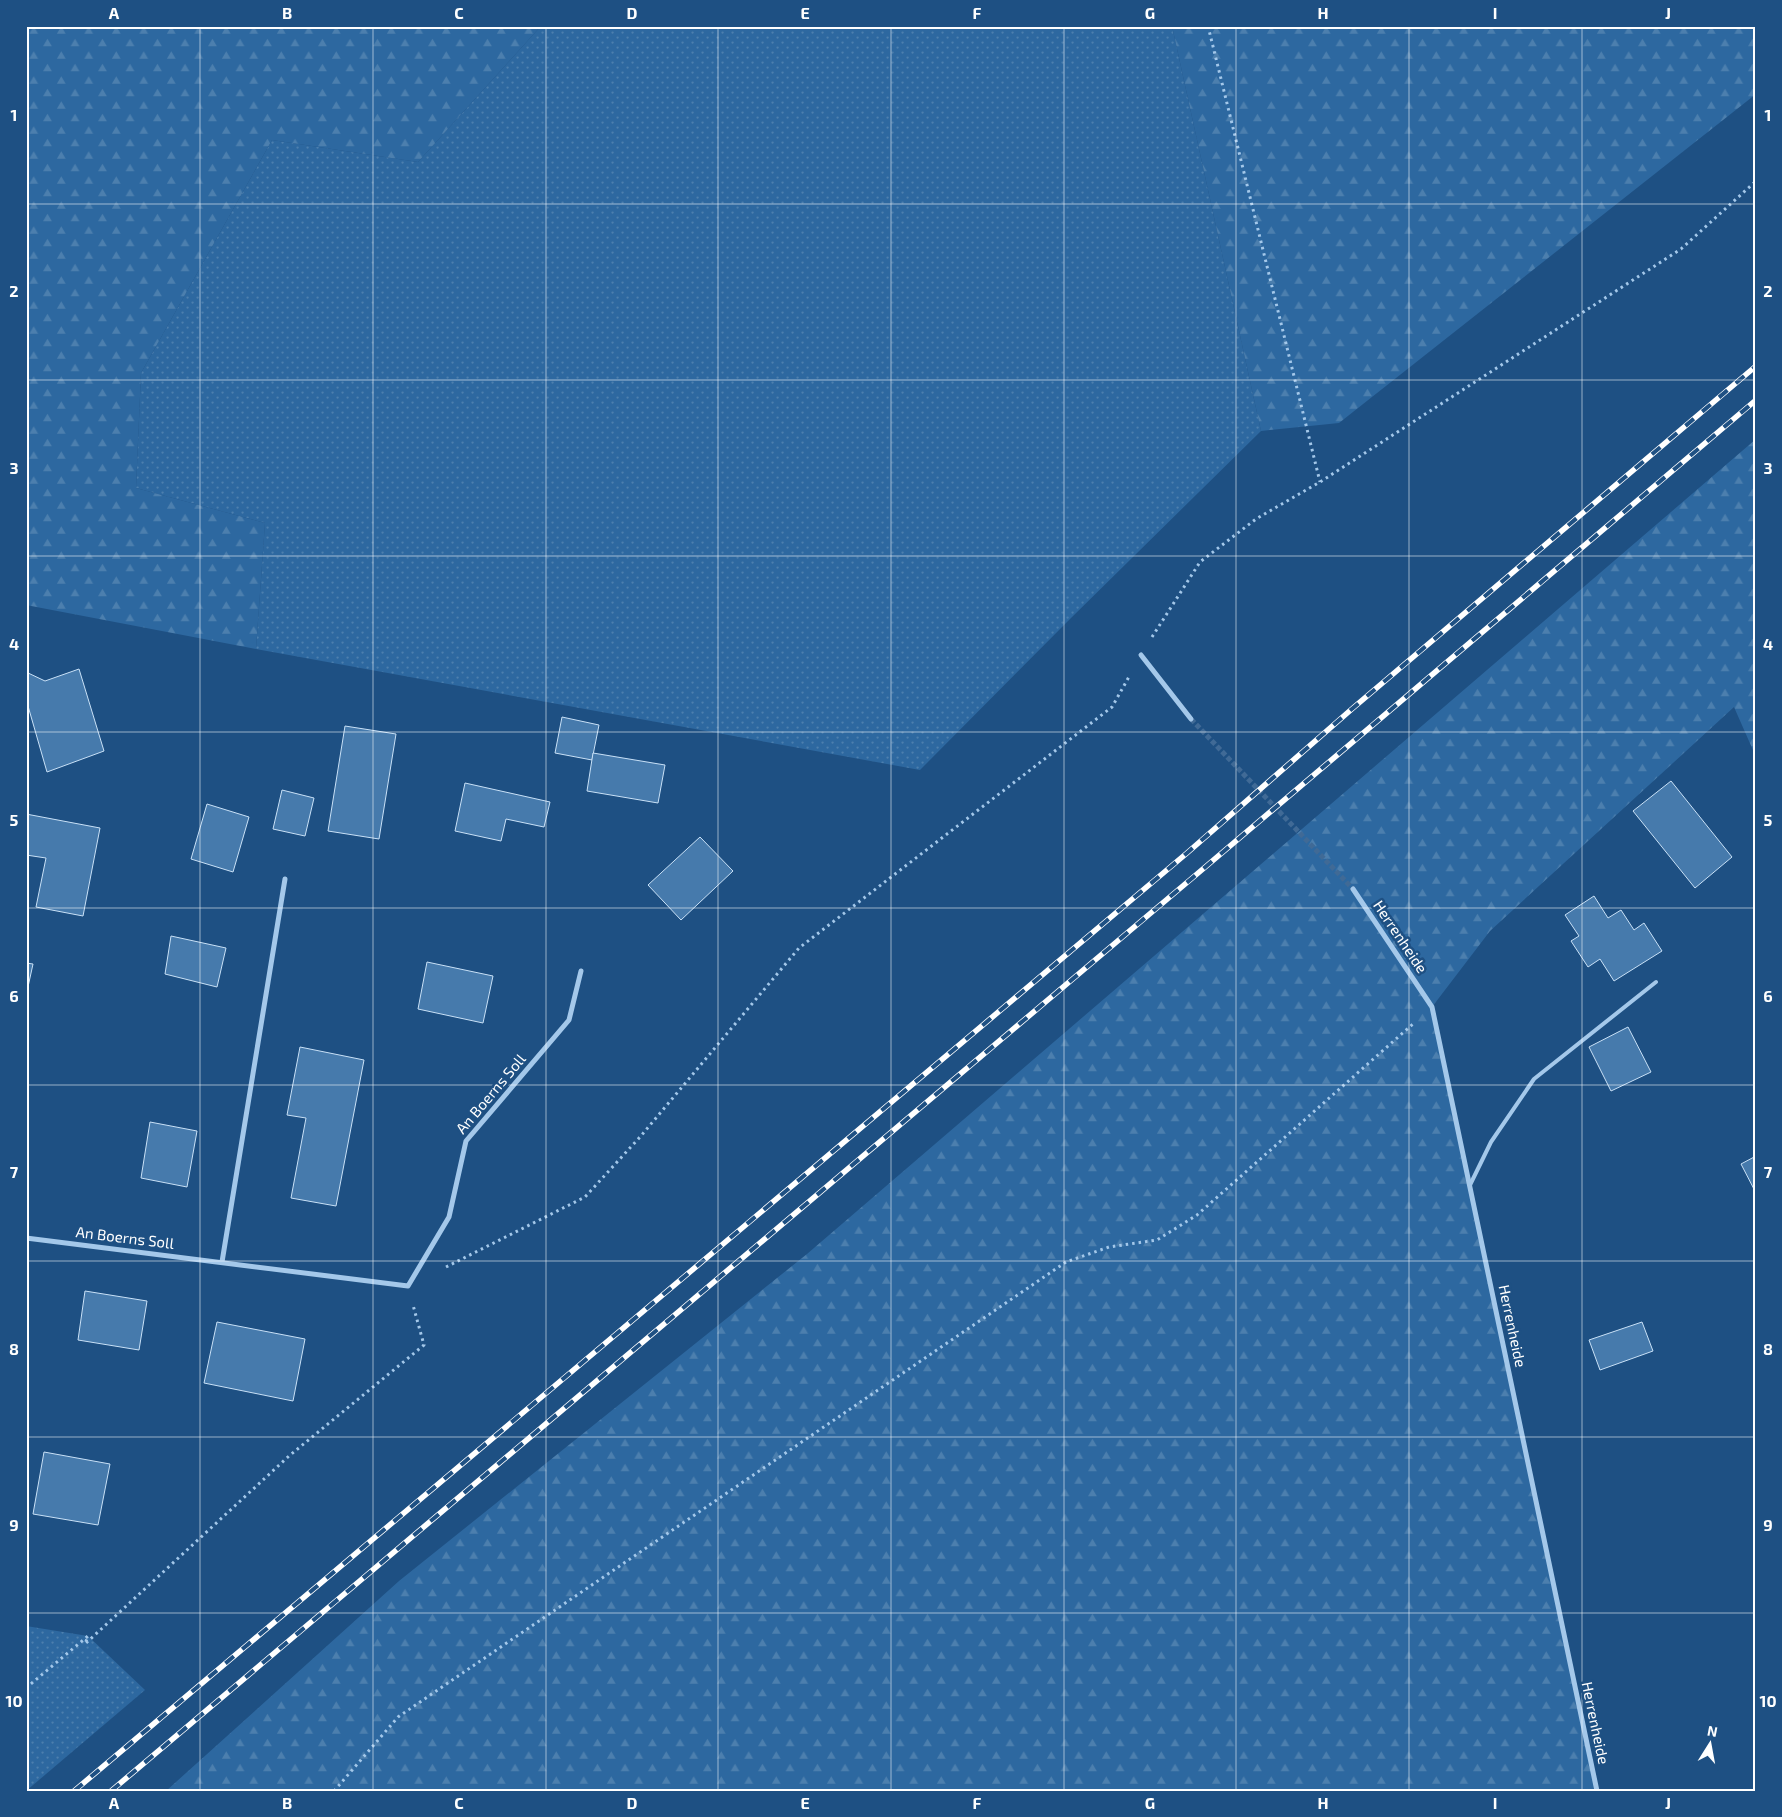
<svg xmlns="http://www.w3.org/2000/svg" width="1782" height="1817" font-family="'Exo 2',sans-serif">
<style>
.grass{fill:url(#grass-dots)}
.forest{fill:url(#forest-firs)}
.building{fill:#467aac;stroke:#c9e1f7}
.lines{fill:none;stroke-linecap:round;stroke-linejoin:round}
.street-tunnel{stroke:#406a96;stroke-width:5;stroke-dasharray:5 2.5;stroke-linecap:butt}
.path{stroke:#a4c8ea;stroke-width:3;stroke-dasharray:2.5 4;stroke-linecap:butt}
.lane{stroke:#a4c8ea;stroke-width:4}
.street{stroke:#a4c8ea;stroke-width:5}
.rail-casing{stroke:#fff;stroke-width:5.5}
.rail{stroke:#1e5083;stroke-width:4;stroke-dasharray:11;stroke-linecap:butt}
.grid{fill:none;stroke:#fff;stroke-width:1;stroke-opacity:0.55}
.labels{text-anchor:middle;stroke-width:5;stroke-linejoin:round;paint-order:stroke}
.street-label{font-size:15px;fill:#fff;stroke:#1e5083}
.neatline{fill:none;stroke:#fff;stroke-width:2}
.grid-label{font-size:16px;text-anchor:middle;font-weight:bold;fill:#fff}
</style>
<defs>
<pattern id="grass-dots" width="8" height="8" patternUnits="userSpaceOnUse" patternTransform="scale(1.25)"><rect width="8" height="8" fill="#2d68a0"/><path d="M2 2h.1M6 6h.1" fill="none" stroke="#4c7fae" stroke-width="1.8" stroke-linecap="round"/></pattern>
<pattern id="forest-firs" width="22" height="20" patternUnits="userSpaceOnUse" patternTransform="scale(1.25)"><rect width="22" height="20" fill="#2d68a0"/><path d="M5 1l3.5 6h-7zM16 11l3.5 6h-7z" fill="#4c7fae"/></pattern>
</defs>
<rect width="100%" height="100%" fill="#1e5083"/>
<g class="grass">
<path d="M 541,26 L 1172,26 L 1261,431 L 1071,618 L 920,770 L 256,649 L 265,523 L 136,488 L 141,373 L 272,140 L 418,162 Z"/>
<path d="M 26,1626 L 88,1636 L 145,1690 L 26,1791 Z"/>
</g>
<g class="forest">
<path d="M 26,26 L 541,26 L 418,162 L 272,140 L 141,373 L 136,488 L 265,523 L 256,649 L 26,605 Z"/>
<path d="M 1172,26 L 1756,26 L 1756,94 L 1339,423 L 1261,431 Z"/>
<path d="M 1756,439 L 1756,757 L 1734,707 L 1490,931 L 1432,1007 L 1597,1791 L 166,1791 L 399,1581 L 807,1254 Z"/>
</g>
<g class="building">
<path d="M 79,669 L 104,751 L 47,772 L 28,706 L 26,705 L 26,672 L 45,681 Z"/>
<path d="M 562,717 L 599,725 L 592,760 L 555,753 Z"/>
<path d="M 345,726 L 396,734 L 379,839 L 328,831 Z"/>
<path d="M 593,753 L 665,765 L 658,803 L 587,791 Z"/>
<path d="M 1671,781 L 1732,857 L 1695,888 L 1633,811 Z"/>
<path d="M 465,783 L 550,802 L 544,827 L 506,819 L 501,841 L 455,831 Z"/>
<path d="M 282,790 L 314,798 L 305,836 L 273,829 Z"/>
<path d="M 207,804 L 249,817 L 233,872 L 191,859 Z"/>
<path d="M 26,814 L 100,828 L 83,916 L 36,907 L 46,858 L 26,855 Z"/>
<path d="M 700,837 L 733,871 L 681,920 L 648,885 Z"/>
<path d="M 1594,896 L 1608,918 L 1621,910 L 1634,930 L 1644,923 L 1662,951 L 1614,981 L 1600,959 L 1588,967 L 1571,941 L 1579,936 L 1565,915 Z"/>
<path d="M 171,936 L 226,948 L 217,987 L 165,974 Z"/>
<path d="M 427,962 L 493,976 L 483,1023 L 418,1009 Z"/>
<path d="M 26,963 L 33,964 L 26,996 Z"/>
<path d="M 1628,1027 L 1651,1072 L 1611,1091 L 1589,1047 Z"/>
<path d="M 300,1047 L 364,1060 L 336,1206 L 291,1198 L 306,1118 L 287,1115 Z"/>
<path d="M 150,1122 L 197,1131 L 187,1187 L 141,1178 Z"/>
<path d="M 1756,1156 L 1756,1193 L 1741,1164 Z"/>
<path d="M 85,1291 L 147,1301 L 139,1350 L 78,1340 Z"/>
<path d="M 217,1322 L 305,1339 L 293,1401 L 204,1383 Z"/>
<path d="M 1642,1322 L 1653,1351 L 1600,1370 L 1589,1340 Z"/>
<path d="M 44,1452 L 110,1464 L 98,1525 L 33,1514 Z"/>
</g>
<g class="lines">
<path class="street-tunnel" d="M 1191,719 L 1353,889"/>
<g class="path">
<path d="M 1208,26 L 1320,482"/>
<path d="M 1152,637 L 1200,562 L 1256,519 L 1320,482 L 1681,249 L 1756,181"/>
<path d="M 446,1267 L 585,1197 L 640,1137 L 799,948 L 1112,707 L 1130,675"/>
<path d="M 26,1688 L 88,1636 L 85,1644 L 289,1456 L 424,1345 L 413,1305"/>
<path d="M 334,1791 L 398,1717 L 1066,1262 L 1109,1247 L 1157,1240 L 1197,1215 L 1414,1023"/>
</g>
<path class="lane" d="M 1470,1185 L 1491,1142 L 1534,1079 L 1656,982"/>
<g class="street">
<path d="M 1141,655 L 1191,719"/>
<path d="M 1353,889 L 1432,1007 L 1597,1791"/>
<path d="M 26,1238 L 408,1286 L 449,1217 L 466,1141 L 569,1020 L 581,971"/>
<path d="M 222,1262 L 285,879"/>
</g>
<defs>
<g id="rail">
<path d="M 74,1791 L 1187,853 L 1353,708 L 1756,366"/>
<path d="M 111,1791 L 1197,874 L 1756,400"/>
</g>
</defs>
<use href="#rail" class="rail-casing"/>
<use href="#rail" class="rail"/>
</g>
<path class="grid" d="M 200,26 L 200,1791M 373,26 L 373,1791M 546,26 L 546,1791M 718,26 L 718,1791M 891,26 L 891,1791M 1064,26 L 1064,1791M 1236,26 L 1236,1791M 1409,26 L 1409,1791M 1582,26 L 1582,1791M 26,204 L 1756,204M 26,380 L 1756,380M 26,556 L 1756,556M 26,732 L 1756,732M 26,908 L 1756,908M 26,1085 L 1756,1085M 26,1261 L 1756,1261M 26,1437 L 1756,1437M 26,1613 L 1756,1613"/>
<g class="labels">
<g class="street-label">
<text transform="translate(1400 937) rotate(56)" y="5">Herrenheide</text>
<text transform="translate(491 1094) rotate(-50)" y="5">An Boerns Soll</text>
<text transform="translate(125 1238) rotate(7)" y="5">An Boerns Soll</text>
<text transform="translate(1512 1326) rotate(78)" y="5">Herrenheide</text>
<text transform="translate(1595 1723) rotate(78)" y="5">Herrenheide</text>
</g>
</g>
<rect width="1782" height="1817" fill="none" stroke="#1e5083" stroke-width="55"/>
<g transform="translate(1710 1744) rotate(11)" stroke="#1e5083" stroke-width="4" paint-order="stroke">
<path d="M0-4L9 19L0 12L-9 19Z" fill="#ffffff"/>
<text y="-8" font-size="14" font-weight="bold" text-anchor="middle" fill="#ffffff">N</text>
</g>
<rect x="28" y="28" width="1726" height="1762" class="neatline"/>
<g class="grid-label">
<text x="114" y="19">A</text>
<text x="287" y="19">B</text>
<text x="459" y="19">C</text>
<text x="632" y="19">D</text>
<text x="805" y="19">E</text>
<text x="977" y="19">F</text>
<text x="1150" y="19">G</text>
<text x="1323" y="19">H</text>
<text x="1495" y="19">I</text>
<text x="1668" y="19">J</text>
<text x="14" y="121">1</text>
<text x="1768" y="121">1</text>
<text x="14" y="297">2</text>
<text x="1768" y="297">2</text>
<text x="14" y="474">3</text>
<text x="1768" y="474">3</text>
<text x="14" y="650">4</text>
<text x="1768" y="650">4</text>
<text x="14" y="826">5</text>
<text x="1768" y="826">5</text>
<text x="14" y="1002">6</text>
<text x="1768" y="1002">6</text>
<text x="14" y="1178">7</text>
<text x="1768" y="1178">7</text>
<text x="14" y="1355">8</text>
<text x="1768" y="1355">8</text>
<text x="14" y="1531">9</text>
<text x="1768" y="1531">9</text>
<text x="14" y="1707">10</text>
<text x="1768" y="1707">10</text>
<text x="114" y="1809">A</text>
<text x="287" y="1809">B</text>
<text x="459" y="1809">C</text>
<text x="632" y="1809">D</text>
<text x="805" y="1809">E</text>
<text x="977" y="1809">F</text>
<text x="1150" y="1809">G</text>
<text x="1323" y="1809">H</text>
<text x="1495" y="1809">I</text>
<text x="1668" y="1809">J</text>
</g>
</svg>
